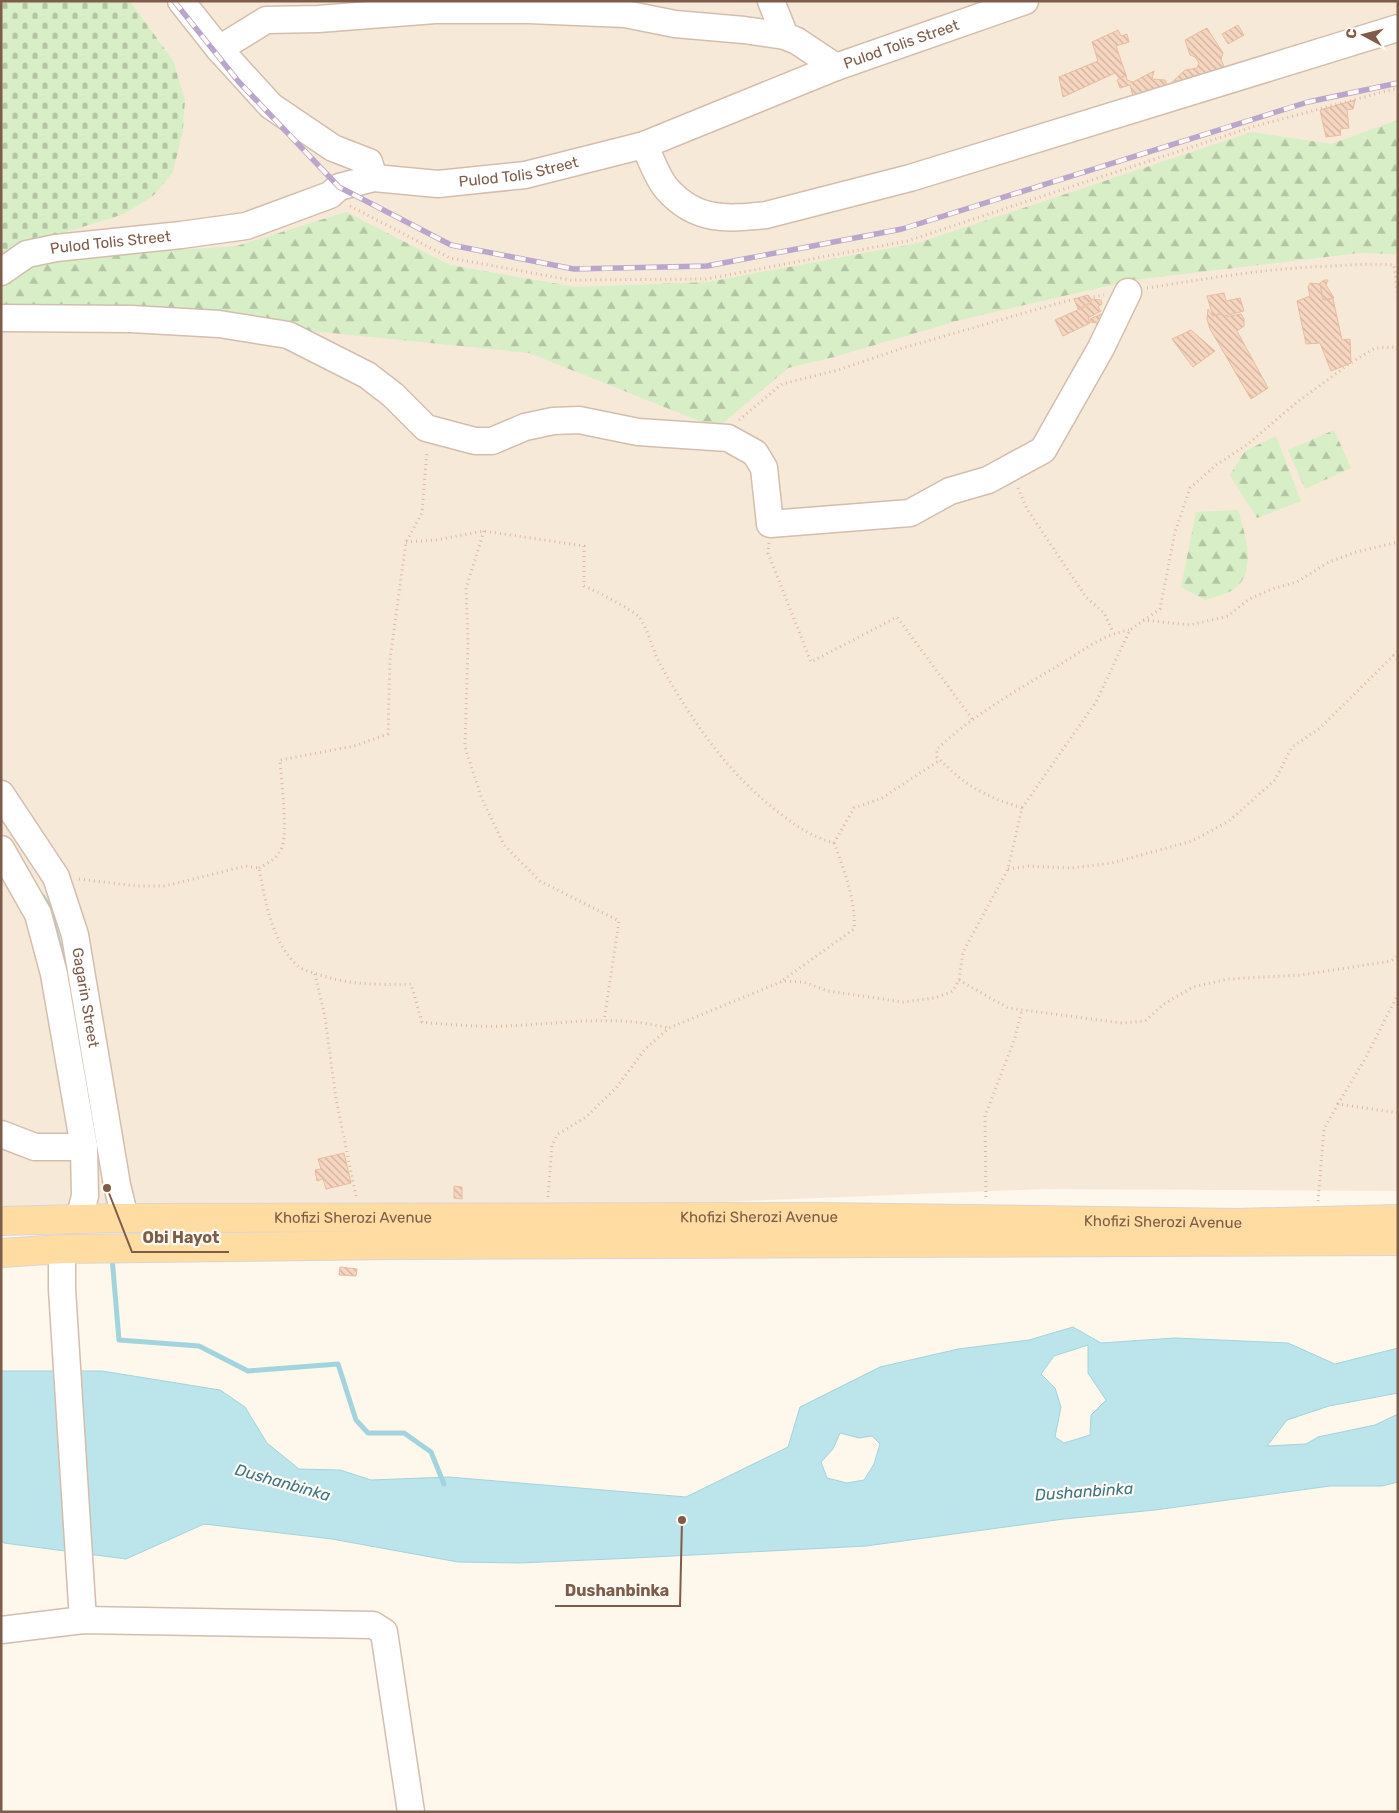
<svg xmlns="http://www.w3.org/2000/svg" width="1399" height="1813" font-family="Rubik,sans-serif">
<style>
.residential{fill:#f7e9d8}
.forest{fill:url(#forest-firs)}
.cemetery{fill:url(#cemetery-stones)}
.water{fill:#bce4eb;stroke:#a2d4dd;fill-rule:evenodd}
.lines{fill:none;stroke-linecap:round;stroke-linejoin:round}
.stream{stroke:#a2d4dd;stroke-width:5}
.building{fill:url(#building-back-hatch);stroke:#eabc9f}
.minor-casing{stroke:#d3beae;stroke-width:29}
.major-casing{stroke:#ddd5d0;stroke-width:30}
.path{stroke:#dcb9a2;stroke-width:3;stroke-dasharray:1 4;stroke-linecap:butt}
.minor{stroke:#fff;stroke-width:26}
.major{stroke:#ffdca1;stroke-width:28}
.rail-casing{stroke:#baa6cb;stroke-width:5.5}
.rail{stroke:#fffaf3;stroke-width:4;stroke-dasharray:11;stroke-linecap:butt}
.labels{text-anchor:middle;stroke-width:4.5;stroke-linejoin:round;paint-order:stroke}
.street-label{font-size:15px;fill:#7d5c4a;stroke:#fffaf3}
.water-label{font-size:16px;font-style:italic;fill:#3c7682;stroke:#fffaf3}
.leader{fill:none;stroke:#7d5c4a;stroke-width:2}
.callout-dot{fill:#7d5c4a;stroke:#fffaf3;stroke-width:2}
.callout-label{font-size:16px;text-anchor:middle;font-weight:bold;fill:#7d5c4a;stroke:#fffaf3;stroke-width:4.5;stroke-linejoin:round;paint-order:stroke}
</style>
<defs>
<pattern id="forest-firs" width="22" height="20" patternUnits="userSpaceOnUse" patternTransform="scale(1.25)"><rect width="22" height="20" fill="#d7eec7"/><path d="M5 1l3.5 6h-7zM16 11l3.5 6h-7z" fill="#b4c4a4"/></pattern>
<pattern id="cemetery-stones" width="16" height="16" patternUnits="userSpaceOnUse" patternTransform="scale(1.25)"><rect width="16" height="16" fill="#d7eec7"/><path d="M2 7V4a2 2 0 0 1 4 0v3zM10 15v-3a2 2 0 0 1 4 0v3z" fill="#b4c4a4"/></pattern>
<pattern id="building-back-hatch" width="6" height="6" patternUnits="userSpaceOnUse" patternTransform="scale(1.25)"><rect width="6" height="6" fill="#f6d6c0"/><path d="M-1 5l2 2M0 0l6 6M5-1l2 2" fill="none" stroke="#ccb19e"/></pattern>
</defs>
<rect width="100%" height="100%" fill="#fef7eb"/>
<path class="residential" d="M 130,1 L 1398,1 L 1398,1191 L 1044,1189 L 1,1231 L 1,255 L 21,246 L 183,130 L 185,100 L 174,62 Z"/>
<g class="forest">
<path d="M 1398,120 L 1398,254 L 1359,253 L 1133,280 L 960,320 L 834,357 L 788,368 L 717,428 L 529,353 L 291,329 L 1,312 L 1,280 L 31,259 L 237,246 L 346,212 L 450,265 L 576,287 L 708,282 L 918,243 L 1252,132 L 1331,144 Z"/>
<path d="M 1334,430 L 1351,468 L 1305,489 L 1288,450 Z"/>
<path d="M 1276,436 L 1301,501 L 1257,518 L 1230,475 L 1245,451 Z"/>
<path d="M 1238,510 C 1245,534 1259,575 1231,591 C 1223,595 1213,597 1205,600 L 1181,587 L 1196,512 Z"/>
</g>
<path class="cemetery" d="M 1,1 L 130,1 L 174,62 L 185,100 L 183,130 L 173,172 L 153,196 L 124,214 L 21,246 L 1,255 Z"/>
<path class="water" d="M 1073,1327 L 1101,1343 L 1175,1338 L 1288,1343 L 1335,1364 L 1398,1348 L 1398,1393 L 1329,1406 L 1287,1420 L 1267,1446 L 1306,1444 L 1318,1437 L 1375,1425 L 1398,1414 L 1398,1482 L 1382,1486 L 1330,1486 L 1155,1510 L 1064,1519 L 866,1546 L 634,1558 L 520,1563 L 458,1562 L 332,1539 L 204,1524 L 126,1559 L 4,1543 L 1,1540 L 1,1371 L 102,1371 L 220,1390 L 245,1407 L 267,1443 L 299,1469 L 340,1470 L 371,1480 L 449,1477 L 686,1497 L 788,1447 L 800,1407 L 880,1367 L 958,1349 L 1029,1340 ZM 1088,1345 L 1088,1373 L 1106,1400 L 1091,1415 L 1090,1435 L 1064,1443 L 1055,1437 L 1061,1407 L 1055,1388 L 1041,1374 L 1054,1356 ZM 840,1433 L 859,1438 L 872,1436 L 880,1444 L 874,1464 L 864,1480 L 847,1483 L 827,1478 L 821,1462 L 833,1449 Z"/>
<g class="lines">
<g class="stream">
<path d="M 43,897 L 49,906 L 67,974"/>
<path d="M 71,995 L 83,1061"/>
<path d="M 112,1257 L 119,1340 L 199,1346 L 248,1371 L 338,1364 L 356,1420 L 368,1433 L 404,1433 L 431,1452 L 444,1484"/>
</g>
</g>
<g class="building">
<path d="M 1238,25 L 1244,35 L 1228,44 L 1222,34 Z"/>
<path d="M 1207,28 L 1223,53 L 1221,59 L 1228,77 L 1137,111 L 1130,85 L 1120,88 L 1117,80 L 1126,75 L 1127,80 L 1133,82 L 1154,71 L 1152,79 L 1165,80 L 1168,86 L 1185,70 L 1197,68 L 1199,63 L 1195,57 L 1190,55 L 1185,40 Z"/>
<path d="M 1118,30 L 1121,36 L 1127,34 L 1129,42 L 1116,46 L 1126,75 L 1119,78 L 1115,73 L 1063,97 L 1059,77 L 1098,61 L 1092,42 Z"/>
<path d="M 1355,100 L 1353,109 L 1347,110 L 1349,128 L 1340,129 L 1341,135 L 1326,137 L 1320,110 Z"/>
<path d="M 1324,280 L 1328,280 L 1326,285 L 1334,298 L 1323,300 L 1320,283 Z"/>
<path d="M 1310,283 L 1320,284 L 1323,300 L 1333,299 L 1342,340 L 1350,339 L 1351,363 L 1331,371 L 1320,343 L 1306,344 L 1297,301 L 1310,296 L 1308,287 Z"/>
<path d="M 1224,293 L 1226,301 L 1240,298 L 1244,311 L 1224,316 L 1221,313 L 1213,316 L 1207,296 Z"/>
<path d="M 1088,295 L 1091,299 L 1088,304 L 1078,309 L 1074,299 Z"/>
<path d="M 1092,299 L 1101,300 L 1102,304 L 1098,307 L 1101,311 L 1088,318 L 1090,323 L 1063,336 L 1055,320 L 1089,305 Z"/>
<path d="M 1208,309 L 1213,316 L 1221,314 L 1225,317 L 1241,314 L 1244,319 L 1244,326 L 1237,331 L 1268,388 L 1251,399 L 1210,329 L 1207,319 Z"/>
<path d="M 1101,314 L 1107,325 L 1100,329 L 1098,323 L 1091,322 L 1090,319 Z"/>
<path d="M 1191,330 L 1215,351 L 1193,367 L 1172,339 Z"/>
<path d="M 344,1153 L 351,1183 L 326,1189 L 323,1179 L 317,1181 L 315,1170 L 321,1169 L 318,1159 Z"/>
<path d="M 454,1186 L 462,1187 L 462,1199 L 454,1198 Z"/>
<path d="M 340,1267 L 357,1269 L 356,1276 L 339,1275 Z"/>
</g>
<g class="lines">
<defs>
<g id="minor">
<path d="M 181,1 L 219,49 L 271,106 L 333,148 L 369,162 L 374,178"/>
<path d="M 771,1 L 785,36 L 797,41 L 836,67"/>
<path d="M 219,49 L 266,20 L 318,19 L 435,10 L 529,10 L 625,14 L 675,24 L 744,30 L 785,36"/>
<path d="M 644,145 C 651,158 657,178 667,189 C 696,222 727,219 766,215 L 910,178 L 1398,28"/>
<path id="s1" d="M 1,272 L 27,254 L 56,248 L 181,235 L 246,226 L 330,195 L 339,187 L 374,178 L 438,184 L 525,175 L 644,145 L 836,67 L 1025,1"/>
<path d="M 1,318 L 131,319 L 219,324 L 288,335 L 367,375 L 393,395 L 426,428 L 475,441 L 492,441 L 525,427 L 553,421 L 579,420 L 638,432 L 728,438 L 755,453 L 764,468 L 770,524 L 910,513 L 950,491 L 988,480 L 1043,450 L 1101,348 L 1128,292"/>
<path id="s2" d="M 1,794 L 56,877 L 75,935 L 117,1185 L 125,1218"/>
<path d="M 1,849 L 38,914 L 54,974 L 84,1147 L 85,1196 L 79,1219"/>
<path d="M 1,1134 L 35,1147 L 84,1147"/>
<path d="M 62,1249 L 62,1289 L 83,1620"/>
<path d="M 1,1630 L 83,1620 L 373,1625 L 384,1632 L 411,1812"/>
</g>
<g id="major">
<path id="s3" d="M 1,1221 L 119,1218 L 823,1217 L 1236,1223 L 1398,1219"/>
<path d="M 1,1253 L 62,1249 L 391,1245 L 1398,1241"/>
</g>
</defs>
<use href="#minor" class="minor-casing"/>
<use href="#major" class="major-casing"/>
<g class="path">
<path d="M 350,206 L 450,258 L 571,280 L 706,279 L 907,241 L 1252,127 L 1398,88"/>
<path d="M 1147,288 C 1209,278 1270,268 1333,266 C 1353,265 1373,263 1394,265 L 1398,298"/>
<path d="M 739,420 L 782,384 L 838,370 L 903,348 L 1066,301 L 1104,295"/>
<path d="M 1018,488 L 1027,509 L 1086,597 L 1104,613 L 1113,632"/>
<path d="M 484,531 L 466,588 L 468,642 L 465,747 L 482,799 L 504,845 L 540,881 L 619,921 L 604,1021"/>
<path d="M 406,542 L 436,540 L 484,531 L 584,546 L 584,586 C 594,590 633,610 639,617 C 647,626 654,654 661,666 C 695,725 727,773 782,815 C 799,828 813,837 834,843 C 844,870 856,900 854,929 L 783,980"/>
<path d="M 769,543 L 768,553 L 811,662 L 897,617 L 973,720"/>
<path d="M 1143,620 L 1190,625 L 1228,616 L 1249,599 L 1272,589 L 1297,582 L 1329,562 L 1356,552 L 1398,542"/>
<path d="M 1393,655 L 1398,660"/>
<path d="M 1022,808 C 982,795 967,787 937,757 L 937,749 C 974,714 1021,688 1064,662 C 1085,649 1105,634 1129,630"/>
<path d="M 834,843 L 854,808 L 882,798 L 940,760"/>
<path d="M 259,868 C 268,863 278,858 282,847 C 288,831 281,779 280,760 L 354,746 L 388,734 L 390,659 L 406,542 L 422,513 L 427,451"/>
<path d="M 1008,869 L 1029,866 L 1071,868 L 1112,863 L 1192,841 L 1229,821 L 1275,780 L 1292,747 L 1320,728 L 1398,651"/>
<path d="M 79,879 L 136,886 L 165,886 L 246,866 L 259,868 C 265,900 272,944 299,967 C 303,970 311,972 317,974 C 348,985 378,985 411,984 L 422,1022 C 450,1025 479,1027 507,1026 C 561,1024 615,1014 668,1028"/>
<path d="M 315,974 L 325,1017 L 336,1099 L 356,1196"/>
<path d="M 959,980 L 1008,1008 L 1122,1023 L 1145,1021 L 1164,1004 L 1193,987 L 1228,979 L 1301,975 L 1391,961 L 1398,956"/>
<path d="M 1338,1104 L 1365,1059 L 1398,994"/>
<path d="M 548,1197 L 552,1145 L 558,1134 L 586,1117 L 616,1088 L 645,1049 L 669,1028 L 783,981 L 803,982 L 828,991 L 903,1002 L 935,998 L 953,991 L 959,980 L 963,952 L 1008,869 L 1022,808 L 1096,702 L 1130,630 L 1160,609 L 1175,532 L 1190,488 L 1216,465 L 1248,444 L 1296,403 L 1349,364 L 1375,348 L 1395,347 L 1398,350"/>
<path d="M 986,1197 L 985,1116 L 1015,1038 L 1022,1009"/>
<path d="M 1318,1201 L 1324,1129 L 1338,1104 L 1398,1113"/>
</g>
<use href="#minor" class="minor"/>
<use href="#major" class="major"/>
<defs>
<path id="rail" d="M 174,1 L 238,81 L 339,187 L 451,245 L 574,269 L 707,266 L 902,229 L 1308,102 L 1398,83"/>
</defs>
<use href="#rail" class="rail-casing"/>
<use href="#rail" class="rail"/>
</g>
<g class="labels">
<g class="street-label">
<text dy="5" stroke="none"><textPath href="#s1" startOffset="941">Pulod Tolis Street</textPath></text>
<text dy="5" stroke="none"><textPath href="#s1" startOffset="536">Pulod Tolis Street</textPath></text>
<text dy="5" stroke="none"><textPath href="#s1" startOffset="116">Pulod Tolis Street</textPath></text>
<text dy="5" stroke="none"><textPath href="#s2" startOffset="224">Gagarin Street</textPath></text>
<text dy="5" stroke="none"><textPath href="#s3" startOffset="758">Khofizi Sherozi Avenue</textPath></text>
<text dy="5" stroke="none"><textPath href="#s3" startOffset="352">Khofizi Sherozi Avenue</textPath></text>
<text dy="5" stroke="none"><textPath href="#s3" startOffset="1162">Khofizi Sherozi Avenue</textPath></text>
</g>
<g class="water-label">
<text transform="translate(283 1482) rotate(16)" y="6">Dushanbinka</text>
<text transform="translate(1084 1491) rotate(-4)" y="6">Dushanbinka</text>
</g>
</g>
<path class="leader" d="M107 1188L132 1252H229M682 1520L680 1606H555"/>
<g class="callout-dot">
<circle cx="107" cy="1188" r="5"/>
<circle cx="682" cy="1520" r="5"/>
</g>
<g class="callout-label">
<text x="181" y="1243">Obi Hayot</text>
<text x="617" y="1596">Dushanbinka</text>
</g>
<rect width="1399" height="1813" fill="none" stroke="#7d5c4a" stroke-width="5"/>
<g transform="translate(1364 35) rotate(277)" stroke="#fffaf3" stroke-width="4" paint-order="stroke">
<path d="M0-4L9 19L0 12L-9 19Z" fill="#7d5c4a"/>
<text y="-8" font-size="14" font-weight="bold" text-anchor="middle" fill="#7d5c4a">С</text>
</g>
</svg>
